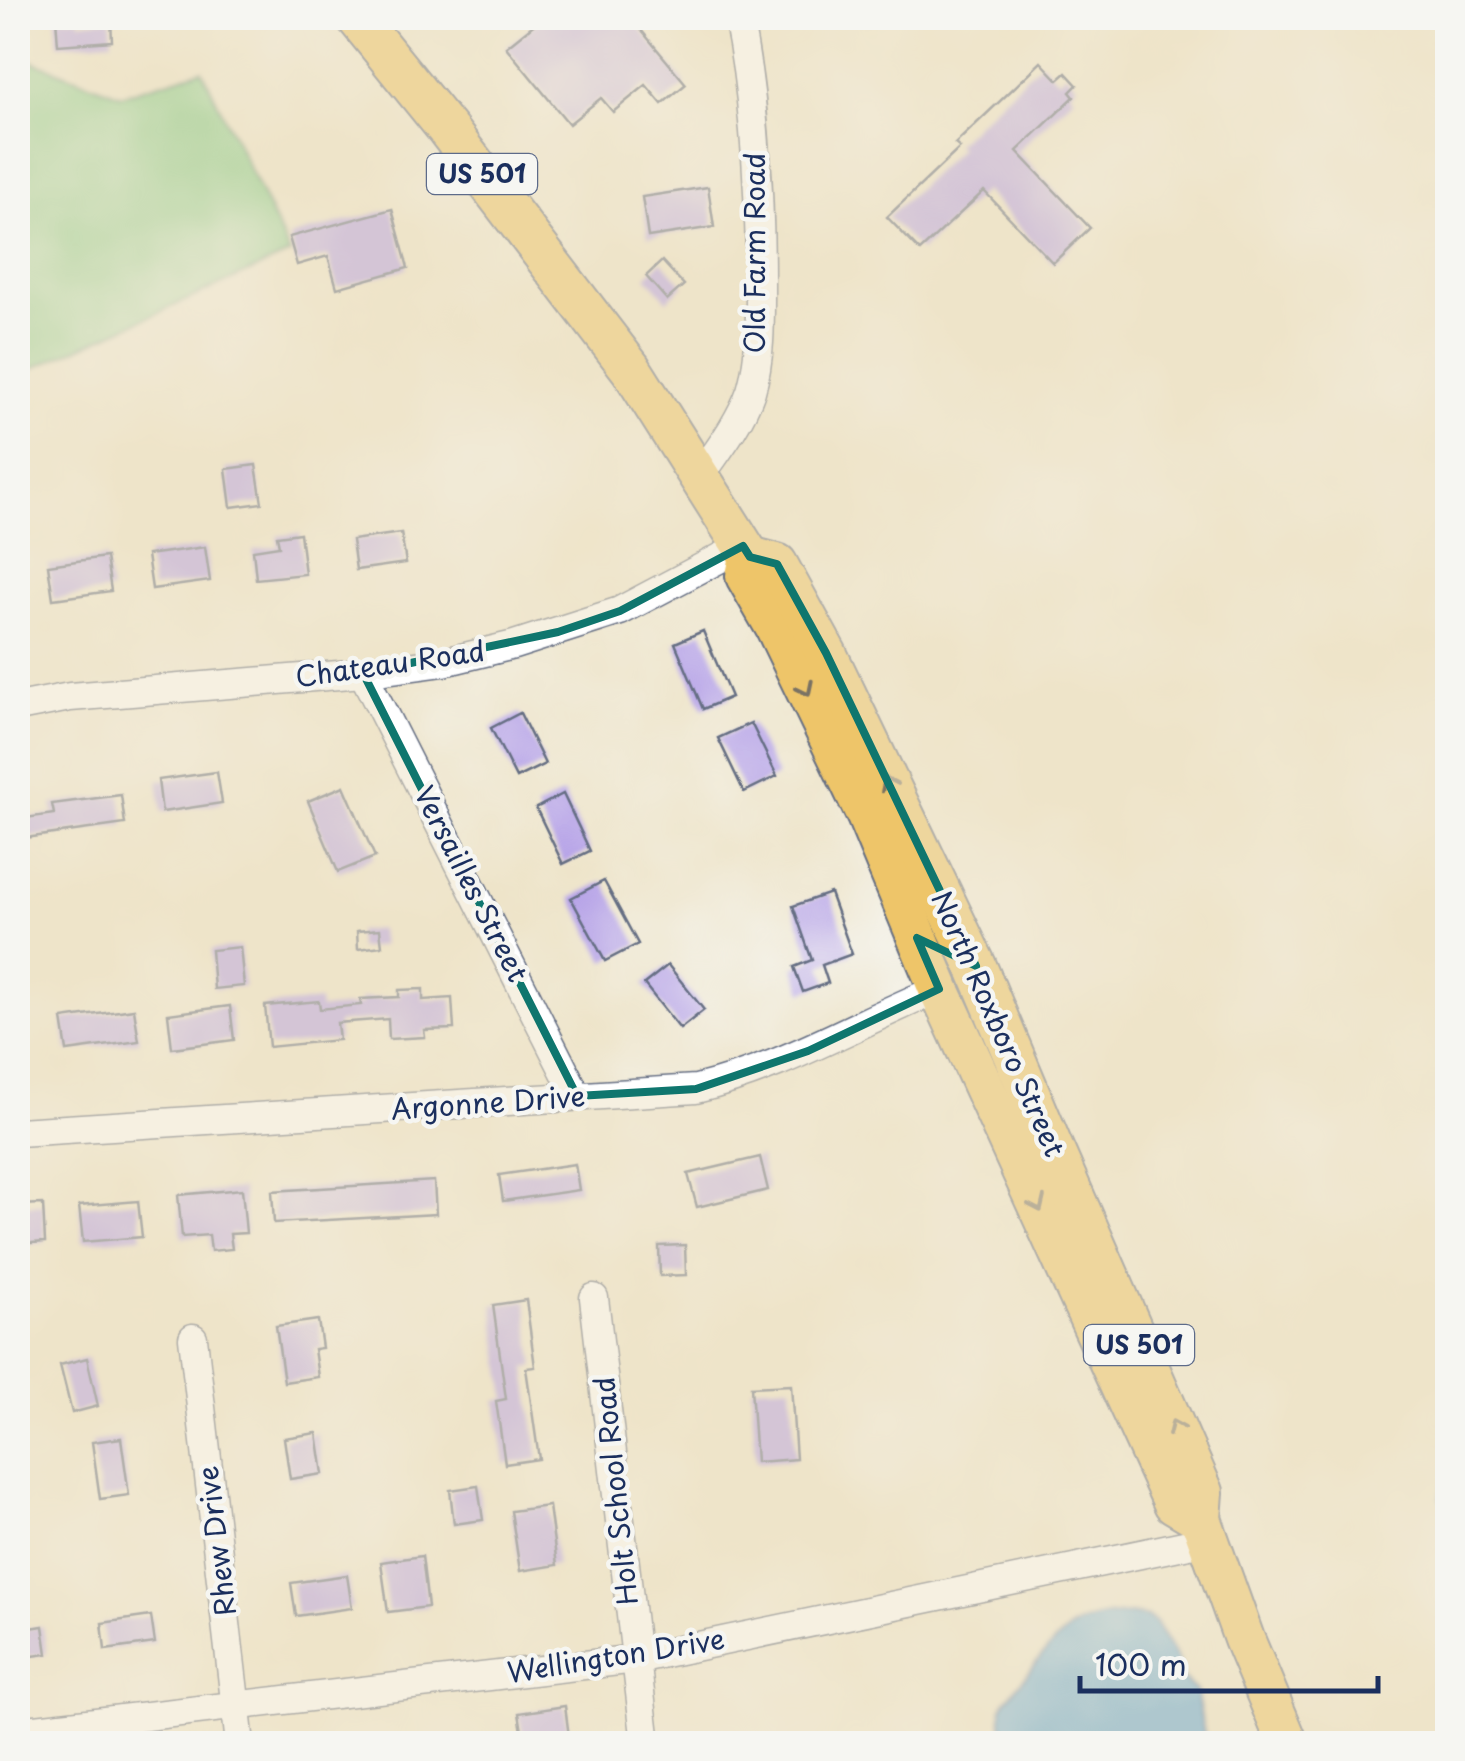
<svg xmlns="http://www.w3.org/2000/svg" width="1465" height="1761" font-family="'Playpen Sans',sans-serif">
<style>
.green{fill:#83cb87;stroke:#4f7d72;stroke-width:2.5}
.water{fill:#5fa5d5;stroke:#3d6a9a;stroke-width:2.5}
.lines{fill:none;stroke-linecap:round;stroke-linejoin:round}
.stream{stroke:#5fa5d5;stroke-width:6}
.building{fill:#b39fe7}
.minor-casing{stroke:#656e83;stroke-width:31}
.highway-casing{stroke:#656e83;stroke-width:44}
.minor{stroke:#fff;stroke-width:28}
.highway{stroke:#eec569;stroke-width:40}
.oneway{stroke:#7a7263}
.marked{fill:none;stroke:#0f766e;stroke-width:8;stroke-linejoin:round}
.labels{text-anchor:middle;stroke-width:9;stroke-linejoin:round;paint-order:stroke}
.shield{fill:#f6f6f2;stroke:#5d6b8a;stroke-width:2.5}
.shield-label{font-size:25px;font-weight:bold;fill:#1b2f5e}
.street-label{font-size:28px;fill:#1b2f5e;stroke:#f6f6f2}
</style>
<rect width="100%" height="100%" fill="#f6f6f2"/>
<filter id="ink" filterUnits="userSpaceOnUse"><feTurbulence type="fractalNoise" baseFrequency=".01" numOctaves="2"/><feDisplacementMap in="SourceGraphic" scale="20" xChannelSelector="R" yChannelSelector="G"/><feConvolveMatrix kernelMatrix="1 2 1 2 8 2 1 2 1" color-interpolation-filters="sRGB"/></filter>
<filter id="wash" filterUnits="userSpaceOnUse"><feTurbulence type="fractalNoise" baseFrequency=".0048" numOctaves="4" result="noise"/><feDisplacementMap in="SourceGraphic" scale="40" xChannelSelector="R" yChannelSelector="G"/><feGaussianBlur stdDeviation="2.25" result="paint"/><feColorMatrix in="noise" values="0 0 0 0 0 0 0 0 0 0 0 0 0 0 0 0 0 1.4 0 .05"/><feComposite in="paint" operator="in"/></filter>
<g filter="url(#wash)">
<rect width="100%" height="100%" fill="#eee4c9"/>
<path class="green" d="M 18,56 L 121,95 L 202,70 L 290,254 L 18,375 Z"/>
<path class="water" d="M 1130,1614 L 1148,1617 L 1155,1622 L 1178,1661 L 1183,1679 L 1196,1691 L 1204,1733 L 1211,1743 L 1007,1743 C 1002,1730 999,1717 1004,1703 C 1024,1679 1048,1642 1075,1626 C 1090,1617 1113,1615 1130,1614 Z"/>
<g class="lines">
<path class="stream" d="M 1442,1498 L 1448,1475"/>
</g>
<g id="blocks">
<g class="building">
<path d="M 56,18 L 80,18 L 80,22 L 111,19 L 112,41 L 58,45 Z"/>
<path d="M 542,18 L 631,18 L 686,84 L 662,104 L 646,85 L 613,112 L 601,98 L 569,124 L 506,47 Z"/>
<path d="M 1041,62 L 1058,80 L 1066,73 L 1077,85 L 1070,92 L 1074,97 L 1017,151 L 1090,228 L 1053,263 L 984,191 L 920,251 L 887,217 L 960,148 L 955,144 Z"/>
<path d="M 708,187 L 714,227 L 648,237 L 642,197 Z"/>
<path d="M 392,209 L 408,268 L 337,288 L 328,256 L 297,265 L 289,237 Z"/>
<path d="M 662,261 L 684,285 L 667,300 L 646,276 Z"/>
<path d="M 256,465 L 262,503 L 231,507 L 226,469 Z"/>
<path d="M 300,533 L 305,574 L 256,579 L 253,550 L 279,546 L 277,536 Z"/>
<path d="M 401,533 L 406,563 L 356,570 L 352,540 Z"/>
<path d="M 205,547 L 210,581 L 152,589 L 147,555 Z"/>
<path d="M 106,557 L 111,591 L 53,599 L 48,565 Z"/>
<path d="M 703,631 L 731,697 L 703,709 L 675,643 Z"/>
<path d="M 520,713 L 545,764 L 516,778 L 491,728 Z"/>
<path d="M 751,723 L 777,776 L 744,792 L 718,738 Z"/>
<path d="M 217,772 L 222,803 L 162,812 L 158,780 Z"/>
<path d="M 344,786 L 375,857 L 338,872 L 308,801 Z"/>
<path d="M 563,794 L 590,851 L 563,864 L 536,808 Z"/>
<path d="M 121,795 L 125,824 L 18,839 L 18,819 L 54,814 L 52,804 Z"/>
<path d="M 604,881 L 638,944 L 605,961 L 571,898 Z"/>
<path d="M 830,893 L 852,954 L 822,965 L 828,983 L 803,992 L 794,967 L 812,960 L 793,906 Z"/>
<path d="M 380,929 L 382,946 L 358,949 L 357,931 Z"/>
<path d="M 240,947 L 244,986 L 214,989 L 211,950 Z"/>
<path d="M 668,965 L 704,1010 L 680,1029 L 644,984 Z"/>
<path d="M 423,989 L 423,1000 L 452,998 L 454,1029 L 424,1030 L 425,1037 L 389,1039 L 388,1019 L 337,1023 L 339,1040 L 269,1047 L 265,1006 L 319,1001 L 320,1009 L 361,1005 L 360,999 L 399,997 L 399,990 Z"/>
<path d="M 230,1006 L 234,1040 L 172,1048 L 168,1014 Z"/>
<path d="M 134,1009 L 139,1041 L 67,1051 L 62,1019 Z"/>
<path d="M 760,1157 L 768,1190 L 697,1207 L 688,1174 Z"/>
<path d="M 575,1164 L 579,1190 L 503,1201 L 499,1175 Z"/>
<path d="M 434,1181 L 436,1214 L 274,1223 L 272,1191 Z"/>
<path d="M 242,1189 L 246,1233 L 230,1234 L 232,1249 L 211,1251 L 209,1235 L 182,1237 L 178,1195 Z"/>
<path d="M 138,1201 L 142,1237 L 83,1242 L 79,1206 Z"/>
<path d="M 43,1204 L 45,1242 L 18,1244 L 18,1205 Z"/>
<path d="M 685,1245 L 686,1275 L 660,1276 L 659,1246 Z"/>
<path d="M 526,1300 L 535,1367 L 526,1368 L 539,1459 L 505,1464 L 496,1401 L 506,1399 L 493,1305 Z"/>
<path d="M 318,1320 L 322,1348 L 314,1349 L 318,1377 L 284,1382 L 276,1326 Z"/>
<path d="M 87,1358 L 98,1406 L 72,1413 L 60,1365 Z"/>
<path d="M 791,1385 L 796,1459 L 756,1462 L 751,1387 Z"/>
<path d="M 317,1433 L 323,1474 L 290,1479 L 284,1438 Z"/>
<path d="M 121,1438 L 129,1495 L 100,1499 L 92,1442 Z"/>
<path d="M 478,1486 L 483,1520 L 454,1524 L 450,1490 Z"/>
<path d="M 549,1506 L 557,1565 L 520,1571 L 511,1511 Z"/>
<path d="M 422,1556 L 428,1607 L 388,1612 L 381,1562 Z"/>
<path d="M 347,1575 L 352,1608 L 296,1616 L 291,1583 Z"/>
<path d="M 151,1616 L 155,1643 L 105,1650 L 102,1623 Z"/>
<path d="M 43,1626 L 47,1654 L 18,1658 L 18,1630 Z"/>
<path d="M 565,1706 L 570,1744 L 524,1744 L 519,1713 Z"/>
</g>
</g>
</g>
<g filter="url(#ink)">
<use href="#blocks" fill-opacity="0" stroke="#656e83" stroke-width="2.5"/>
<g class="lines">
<defs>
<g id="minor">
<path d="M 700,476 C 719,449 740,422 751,391 C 761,357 760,319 760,284 C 760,196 756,104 738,18"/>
<path d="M 363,673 L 577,1096"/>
<path d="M 18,707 L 70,697 L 363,673 L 444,662 L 514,645 L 620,611 L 743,546"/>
<path d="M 18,1132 L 696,1089 C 784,1068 856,1023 939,989"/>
<path d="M 594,1298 L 646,1744"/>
<path d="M 193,1338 L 240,1744"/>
<path d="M 18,1731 L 636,1659 L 1208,1540"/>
</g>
<g id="highway">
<path d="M 357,18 L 447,129 L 631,369 L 750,557 L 746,576 L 776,628 L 867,816 L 939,989 L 1174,1503 L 1201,1519"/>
<path d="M 750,557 L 777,564 L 826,653 L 976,966 L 1051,1144 L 1203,1492 L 1201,1519 L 1244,1639 L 1288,1744"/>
</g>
</defs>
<use href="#minor" class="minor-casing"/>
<use href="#highway" class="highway-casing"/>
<use href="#minor" class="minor"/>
<use href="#highway" class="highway"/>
</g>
<defs><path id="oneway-chevron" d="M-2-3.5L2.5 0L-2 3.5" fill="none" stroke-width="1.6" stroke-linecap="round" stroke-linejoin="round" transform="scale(2.5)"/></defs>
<g class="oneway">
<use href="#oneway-chevron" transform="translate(806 689) rotate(64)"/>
<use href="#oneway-chevron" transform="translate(888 783) rotate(-115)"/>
<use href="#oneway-chevron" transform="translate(1038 1205) rotate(65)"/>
<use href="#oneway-chevron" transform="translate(1175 1427) rotate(-114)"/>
</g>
</g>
<path d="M0 0H1465V1761H0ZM 743,546 L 750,557 L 777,564 L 826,653 L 976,966 L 917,938 L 939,989 L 808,1051 L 696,1089 L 577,1096 L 363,673 L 558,632 L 620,611 Z" fill="#eee4c9" fill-opacity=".55" fill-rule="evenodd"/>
<path class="marked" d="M 743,546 L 750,557 L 777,564 L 826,653 L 976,966 L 917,938 L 939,989 L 808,1051 L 696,1089 L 577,1096 L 363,673 L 558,632 L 620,611 Z"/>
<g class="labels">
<g class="shield">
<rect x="427" y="154" width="110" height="40" rx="8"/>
<rect x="1084" y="1325" width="110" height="40" rx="8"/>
</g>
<g class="shield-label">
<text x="482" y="183">US 501</text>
<text x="1139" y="1354">US 501</text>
</g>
<g class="street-label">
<text transform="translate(755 253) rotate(-90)" y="10">Old Farm Road</text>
<text transform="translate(390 664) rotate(-8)" y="10">Chateau Road</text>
<text transform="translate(471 884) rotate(63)" y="10">Versailles Street</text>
<text transform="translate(998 1024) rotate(66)" y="10">North Roxboro Street</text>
<text transform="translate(488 1103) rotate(-4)" y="10">Argonne Drive</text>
<text transform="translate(616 1491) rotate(-96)" y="10">Holt School Road</text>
<text transform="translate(217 1541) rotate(-97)" y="10">Rhew Drive</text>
<text transform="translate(616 1656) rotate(-9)" y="10">Wellington Drive</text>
</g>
</g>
<rect width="1465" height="1761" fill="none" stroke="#f6f6f2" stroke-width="60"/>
<path d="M1080 1676v15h298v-15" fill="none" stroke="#1b2f5e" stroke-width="5"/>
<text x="1095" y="1676" font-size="30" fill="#1b2f5e" stroke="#f6f6f2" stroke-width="8" paint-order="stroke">100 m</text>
</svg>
